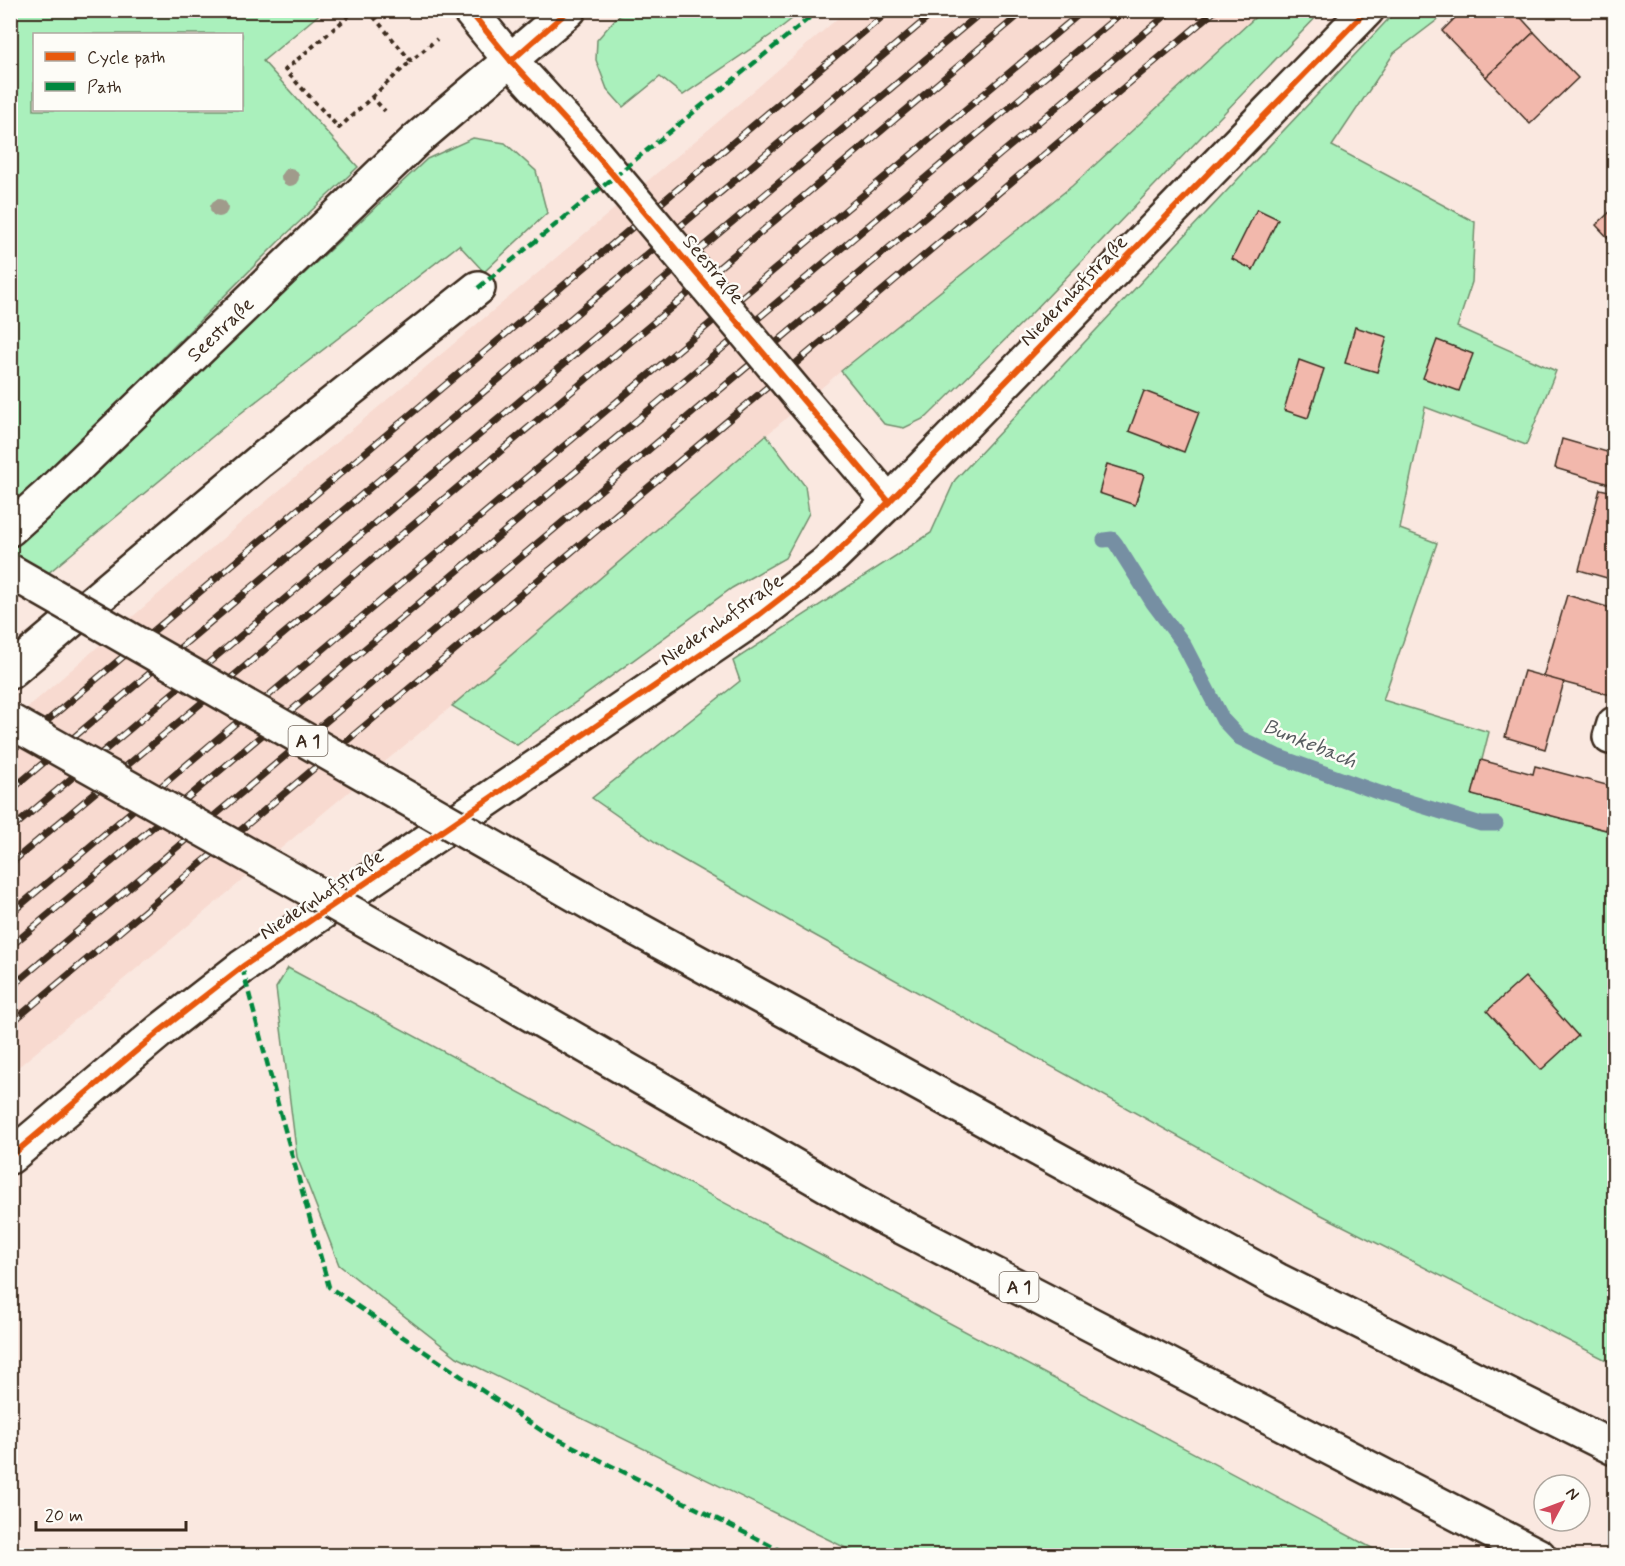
<svg xmlns="http://www.w3.org/2000/svg" width="1625" height="1566" font-family="Mynerve,sans-serif">
<style>
.built{fill:#f8dad0}
.green{fill:#aaf0bc;stroke:#728d6d;stroke-width:1.5;fill-rule:evenodd}
.lines{fill:none;stroke-linecap:round;stroke-linejoin:round}
.stream{stroke:#768fa3;stroke-width:15}
.building{fill:#f2b8ac;stroke:#3b2a1e;stroke-width:1.5}
.minor-casing{stroke:#3b2a1e;stroke-width:38}
.highway-casing{stroke:#3b2a1e;stroke-width:38}
.path{stroke:#3b2a1e;stroke-width:4;stroke-dasharray:4.5 4.5;stroke-linecap:butt}
.minor{stroke:#fdfcf7;stroke-width:33}
.highway{stroke:#fdfcf7;stroke-width:33}
.rail-casing{stroke:#3b2a1e;stroke-width:7}
.rail{stroke:#fdfcf7;stroke-width:4.5;stroke-dasharray:14;stroke-linecap:butt}
.minor-bridge-casing{stroke:#3b2a1e;stroke-width:38;stroke-linecap:butt}
.highway-bridge-casing{stroke:#3b2a1e;stroke-width:38;stroke-linecap:butt}
.minor-bridge{stroke:#fdfcf7;stroke-width:33}
.highway-bridge{stroke:#fdfcf7;stroke-width:33}
.quiet{stroke:#00873e;stroke-width:4.5;stroke-dasharray:9 4.5;stroke-linecap:butt}
.cycleway-casing{stroke:#fdfcf7;stroke-width:10}
.cycleway{stroke:#e8590c;stroke-width:6}
.tree{fill:#a09b8b}
.labels{text-anchor:middle;stroke-width:5;stroke-linejoin:round;paint-order:stroke}
.shield{fill:#fdfcf7;stroke:#75695f;stroke-width:1.5}
.shield-label{font-size:18px;font-weight:bold;fill:#3b2a1e}
.street-label{font-size:20px;fill:#3b2a1e;stroke:#fdfcf7}
.water-label{font-size:21px;font-style:italic;fill:#585c60;stroke:#fdfcf7}
</style>
<rect width="100%" height="100%" fill="#fae8e0"/>
<filter id="ink" filterUnits="userSpaceOnUse"><feTurbulence type="fractalNoise" baseFrequency=".0167" numOctaves="2"/><feDisplacementMap in="SourceGraphic" scale="12" xChannelSelector="R" yChannelSelector="G"/><feConvolveMatrix kernelMatrix="1 2 1 2 8 2 1 2 1" color-interpolation-filters="sRGB"/></filter>
<g filter="url(#ink)">
<path class="built" d="M 846,11 L 1262,11 L 1072,186 L 841,371 L 452,706 L 11,1073 L 11,722 L 244,520 L 720,120 Z"/>
<g class="green">
<path d="M 11,11 L 323,11 L 263,61 L 358,167 L 279,241 L 48,473 L 11,507 ZM 34,34 L 242,34 L 242,110 L 34,110 Z"/>
<path d="M 627,11 L 627,10 L 802,11 L 774,33 L 683,95 L 660,77 L 623,107 L 607,89 L 596,60 L 597,40 L 616,18 Z"/>
<path d="M 1262,11 L 1322,11 L 1031,314 L 927,417 L 904,428 L 884,424 L 841,371 L 1072,186 Z"/>
<path d="M 1396,11 L 1449,11 L 1394,53 L 1332,146 L 1475,222 L 1472,282 L 1457,327 L 1556,371 L 1526,445 L 1425,407 L 1400,529 L 1437,543 L 1383,700 L 1489,732 L 1473,795 L 1614,832 L 1614,1364 L 1300,1204 L 807,931 L 671,853 L 592,798 L 740,681 L 733,661 L 931,533 L 955,480 Z"/>
<path d="M 473,138 L 505,143 L 536,171 L 547,213 L 484,272 L 459,245 L 241,413 L 11,604 L 11,548 L 427,159 Z"/>
<path d="M 766,435 L 805,486 L 809,513 L 785,558 L 732,588 L 517,745 L 452,706 Z"/>
<path d="M 288,968 L 777,1231 L 1385,1555 L 860,1555 L 457,1357 L 339,1265 L 297,1157 L 276,988 Z"/>
</g>
<g class="lines">
<path class="stream" d="M 1104,540 L 1112,539 L 1116,544 L 1153,603 L 1183,643 L 1223,720 L 1240,738 L 1277,756 L 1380,793 L 1481,824 L 1496,824"/>
</g>
<g class="building">
<path d="M 1463,10 L 1514,10 L 1534,32 L 1486,77 L 1442,31 Z"/>
<path d="M 1534,32 L 1578,78 L 1530,124 L 1486,77 Z"/>
<path d="M 1614,208 L 1614,244 L 1596,225 Z"/>
<path d="M 1257,209 L 1278,219 L 1253,270 L 1232,259 Z"/>
<path d="M 1355,327 L 1387,337 L 1377,372 L 1345,363 Z"/>
<path d="M 1437,340 L 1473,354 L 1459,391 L 1423,378 Z"/>
<path d="M 1299,360 L 1324,369 L 1308,418 L 1284,410 Z"/>
<path d="M 1144,391 L 1199,412 L 1184,452 L 1129,431 Z"/>
<path d="M 1562,439 L 1614,454 L 1614,462 L 1609,484 L 1555,468 Z"/>
<path d="M 1107,464 L 1144,475 L 1135,505 L 1099,493 Z"/>
<path d="M 1600,489 L 1614,492 L 1614,580 L 1579,570 Z"/>
<path d="M 1567,595 L 1614,609 L 1614,683 L 1611,695 L 1543,677 Z"/>
<path d="M 1524,671 L 1564,682 L 1545,749 L 1505,737 Z"/>
<path d="M 1481,760 L 1533,774 L 1535,766 L 1614,787 L 1614,796 L 1606,830 L 1472,795 Z"/>
<path d="M 1525,977 L 1578,1036 L 1541,1070 L 1487,1011 Z"/>
</g>
<g class="lines">
<defs>
<g id="minor">
<path d="M 469,10 L 511,61 L 588,145"/>
<path d="M 804,402 L 889,502"/>
<path id="s1" d="M 10,529 L 50,493 L 416,140 L 569,10"/>
<path d="M 10,672 L 260,461 L 478,288"/>
<path d="M 1610,737 L 1614,724"/>
<path d="M 10,1157 L 161,1030 L 242,967 L 759,615 L 826,563 L 889,502 L 1367,10"/>
</g>
<g id="highway">
<path d="M 606,912 L 1277,1280 L 1614,1448"/>
<path d="M 508,1001 L 879,1215 L 1539,1556"/>
</g>
</defs>
<use href="#minor" class="minor-casing"/>
<use href="#highway" class="highway-casing"/>
<g class="path">
<path d="M 356,10 L 285,70 L 339,128 L 372,97 L 385,111"/>
<path d="M 368,10 L 411,61 L 437,39"/>
<path d="M 372,97 L 411,61"/>
</g>
<use href="#minor" class="minor"/>
<use href="#highway" class="highway"/>
<defs>
<g id="rail">
<path d="M 10,752 L 890,10"/>
<path d="M 10,791 L 937,10"/>
<path d="M 10,830 L 984,10"/>
<path d="M 10,864 L 1025,10"/>
<path d="M 10,914 L 552,456 L 1084,10"/>
<path d="M 10,947 L 1125,10"/>
<path d="M 10,988 L 546,536 L 1172,10"/>
<path d="M 10,1024 L 1216,10"/>
</g>
</defs>
<use href="#rail" class="rail-casing"/>
<use href="#rail" class="rail"/>
<defs>
<path id="minor-bridge" d="M 588,145 L 804,402"/>
<g id="highway-bridge">
<path d="M 10,571 L 606,912"/>
<path d="M 10,721 L 508,1001"/>
</g>
</defs>
<use href="#minor-bridge" class="minor-bridge-casing"/>
<use href="#highway-bridge" class="highway-bridge-casing"/>
<use href="#minor-bridge" class="minor-bridge"/>
<use href="#highway-bridge" class="highway-bridge"/>
<g class="quiet">
<path d="M 478,288 L 819,10"/>
<path d="M 242,967 L 280,1112 L 329,1287 L 542,1431 L 791,1556"/>
</g>
<defs>
<g id="cycleway">
<path d="M 469,10 L 511,61 L 588,145 L 889,502"/>
<path d="M 511,61 L 569,10"/>
<path d="M 10,1157 L 161,1030 L 242,967 L 759,615 L 826,563 L 889,502 L 1367,10"/>
</g>
</defs>
<use href="#cycleway" class="cycleway-casing"/>
<use href="#cycleway" class="cycleway"/>
</g>
<g class="tree">
<circle cx="290" cy="177" r="9"/>
<circle cx="219" cy="208" r="9"/>
</g>
</g>
<g class="labels">
<g class="shield">
<rect x="288.5" y="726" width="39" height="30" rx="4.5"/>
<rect x="999.5" y="1272" width="39" height="30" rx="4.5"/>
</g>
<g class="shield-label">
<text x="308" y="747">A 1</text>
<text x="1019" y="1293">A 1</text>
</g>
<g class="street-label">
<text transform="translate(714 269) rotate(50)" y="7">Seestraße</text>
<text transform="translate(1073 290) rotate(-46)" y="7">Niedernhofstraße</text>
<text dy="7" stroke="none"><textPath href="#s1" startOffset="290">Seestraße</textPath></text>
<text transform="translate(721 619) rotate(-35)" y="7">Niedernhofstraße</text>
<text transform="translate(321 894) rotate(-34)" y="7">Niedernhofstraße</text>
</g>
<g class="water-label">
<text transform="translate(1310 743) rotate(22)" y="7">Bunkebach</text>
</g>
</g>
<rect width="1625" height="1566" fill="none" stroke="#fdfcf7" stroke-width="36"/>
<rect x="18" y="18" width="1589" height="1530" fill="none" stroke="#3b2a1e" stroke-width="2" filter="url(#ink)"/>
<rect x="33" y="33" width="210" height="78" fill="#fdfcf7" stroke="#afa8a0" stroke-width="1.5"/>
<rect x="45" y="52" width="30" height="9" fill="#e8590c" stroke="#afa8a0" stroke-width="1.5"/>
<text x="87" y="63" font-size="18" fill="#3b2a1e">Cycle path</text>
<rect x="45" y="82" width="30" height="9" fill="#00873e" stroke="#afa8a0" stroke-width="1.5"/>
<text x="87" y="93" font-size="18" fill="#3b2a1e">Path</text>
<g transform="translate(1562 1503) rotate(49)"><circle r="28" fill="#fdfcf7" stroke="#afa8a0" stroke-width="1.5"/>
<path d="M0-4.5L10 22L0 15L-10 22Z" fill="#d1495b"/>
<text y="-9" font-size="16" font-weight="bold" text-anchor="middle" fill="#3b2a1e">N</text>
</g>
<path d="M36 1521v9h150v-9" fill="none" stroke="#3b2a1e" stroke-width="3"/>
<text x="45" y="1521" font-size="18" fill="#3b2a1e" stroke="#fdfcf7" stroke-width="4.5" paint-order="stroke">20 m</text>
</svg>
